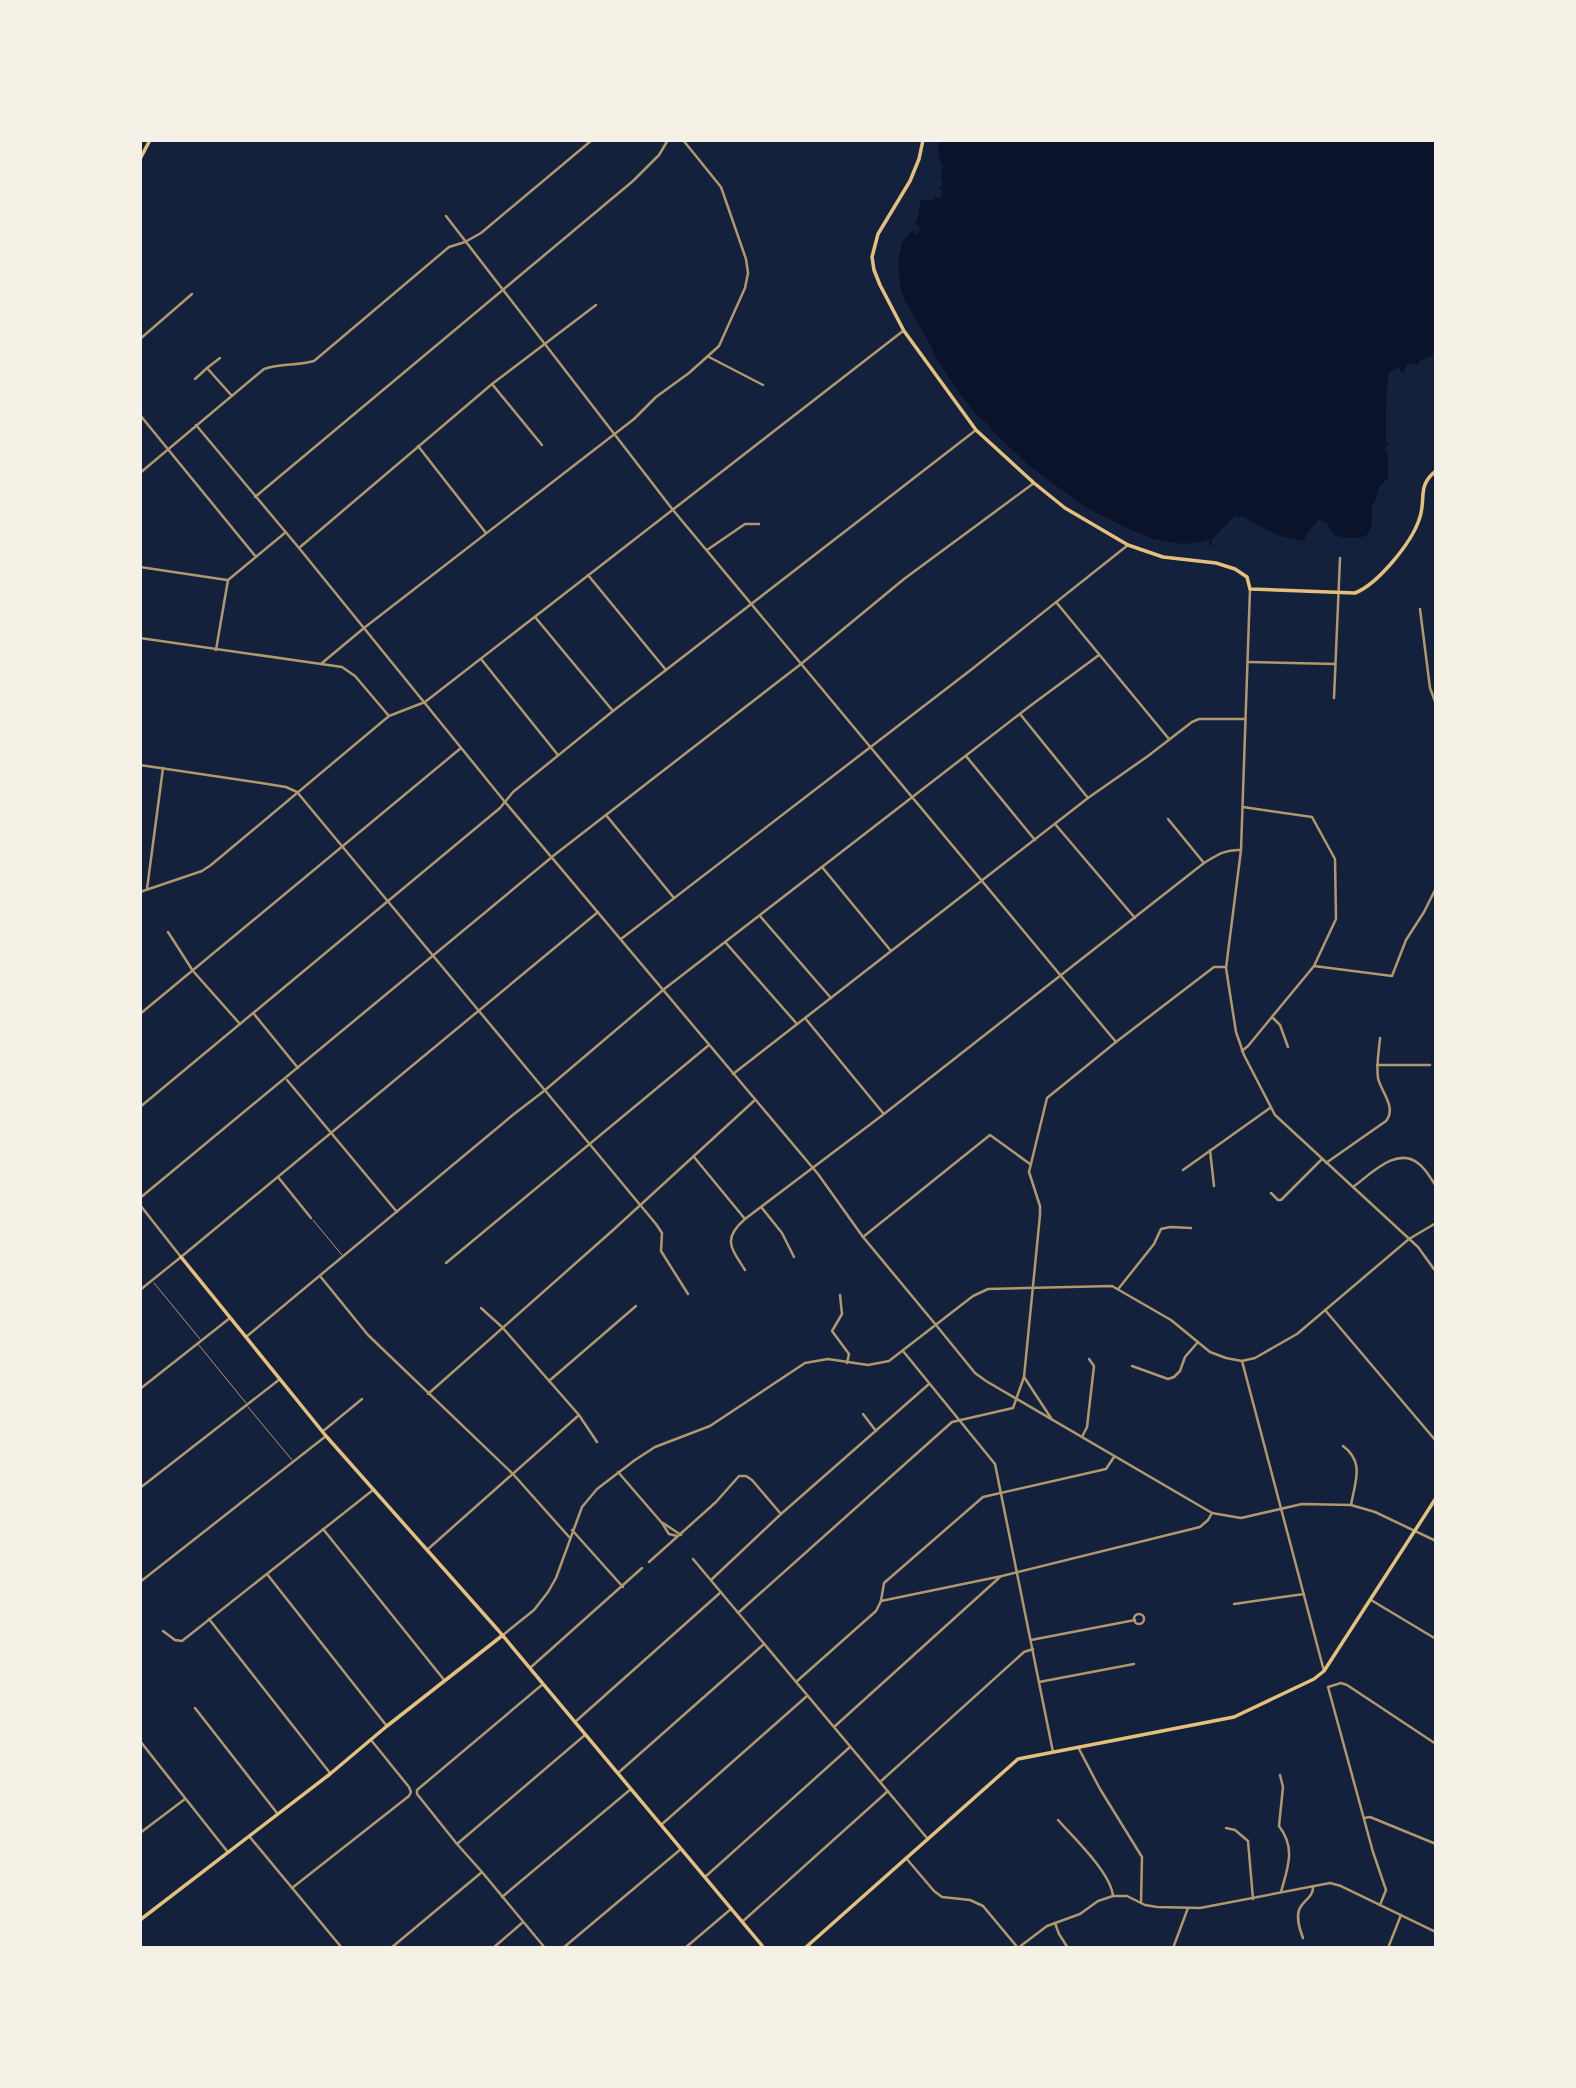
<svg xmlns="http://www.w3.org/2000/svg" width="1576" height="2088" font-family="'Source Sans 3',sans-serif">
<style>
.water{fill:#0b132b}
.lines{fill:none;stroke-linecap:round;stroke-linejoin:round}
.stream{stroke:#0b132b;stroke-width:2}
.service{stroke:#b1986c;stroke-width:1}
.minor{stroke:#b1986c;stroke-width:2.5}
.tertiary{stroke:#b1986c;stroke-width:2.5}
.secondary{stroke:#e5c07b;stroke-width:3.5}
</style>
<rect width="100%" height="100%" fill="#14213d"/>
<path class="water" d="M 938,140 L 1436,140 L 1436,346 L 1432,356 L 1419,361 L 1418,365 L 1410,363 L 1407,365 L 1404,372 L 1400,371 L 1399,367 L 1389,372 C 1385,397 1386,417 1386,442 L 1389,444 L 1385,448 L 1388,456 L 1388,478 L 1379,487 L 1376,499 L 1372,506 L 1372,524 L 1367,535 C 1356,540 1345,538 1334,535 L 1326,522 L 1319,520 L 1311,528 L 1303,541 L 1276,535 L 1244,517 L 1235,516 L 1213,538 L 1201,542 L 1183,544 L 1154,539 L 1128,529 L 1085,507 L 1032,468 L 990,429 L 990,426 L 978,417 L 960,394 L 933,353 L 932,348 L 905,301 L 900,284 L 898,259 L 903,241 L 911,232 L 914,231 L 916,235 L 919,232 L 920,227 L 915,224 C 920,214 918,208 921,199 L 932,201 L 936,197 L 940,199 L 943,192 L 939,188 L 943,184 L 941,176 L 943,166 L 939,159 Z"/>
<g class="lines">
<path class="stream" d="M 1210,540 L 1211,545"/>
<g class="service">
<path d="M 313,1220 L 342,1255"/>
<path d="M 154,1283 L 200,1339"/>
<path d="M 198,1344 L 246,1403"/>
<path d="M 248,1407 L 292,1460"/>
</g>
<g class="minor">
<path d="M 446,216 L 673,510 L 1116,1042"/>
<path d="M 140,339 L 192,294"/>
<path d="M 709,357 L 763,385"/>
<path d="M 207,368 L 220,358"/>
<path d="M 195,379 L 207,368 L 232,396"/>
<path d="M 492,384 L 542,445"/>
<path d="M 140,415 L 256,557"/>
<path d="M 418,446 L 486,533"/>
<path d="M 255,497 L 633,181 L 659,155 L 668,140"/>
<path d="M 299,548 L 492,384 L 596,305"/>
<path d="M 707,550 L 745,524 L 759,524"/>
<path d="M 140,567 L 227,580"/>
<path d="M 588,575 L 666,670"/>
<path d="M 1056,602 L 1169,739"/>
<path d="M 1420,609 L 1430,688 L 1436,704"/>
<path d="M 535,617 L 613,711"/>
<path d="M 140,638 L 342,667 L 355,676 L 389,716"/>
<path d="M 216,650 L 228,580 L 286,532"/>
<path d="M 481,659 L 558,755"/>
<path d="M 1248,662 L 1335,664"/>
<path d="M 322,663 L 364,628 L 634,419 L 656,397 L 689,373 L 719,346 L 745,288 L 748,273 L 746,259 L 721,187 L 683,140"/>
<path d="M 1334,698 L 1340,558"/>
<path d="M 1020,714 L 1088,798"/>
<path d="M 966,756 L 1035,840"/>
<path d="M 140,765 L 261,783 L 286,787 L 297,792 C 417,936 536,1080 656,1224 L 662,1233 L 661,1251 L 688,1294"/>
<path d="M 1243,807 L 1312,817 L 1335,859 L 1336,919 L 1314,966"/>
<path d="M 606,815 L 674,898"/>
<path d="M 1168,819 L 1204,863"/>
<path d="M 1055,824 L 1135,918"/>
<path d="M 822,867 L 891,951"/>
<path d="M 147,889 L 163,768"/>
<path d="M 140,892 L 202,871 L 211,865 L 389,716 L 425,702 L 903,331"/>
<path d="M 760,916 L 831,998"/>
<path d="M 168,932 L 193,971 L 240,1024"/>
<path d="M 621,939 L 972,669 L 1128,545"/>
<path d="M 726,943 L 797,1024"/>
<path d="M 140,1014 L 461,748"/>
<path d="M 254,1014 L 298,1068"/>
<path d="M 1272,1017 L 1280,1025 L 1288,1047"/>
<path d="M 805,1018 L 883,1113"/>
<path d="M 1242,1051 L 1248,1046 L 1314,966 L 1392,976 L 1406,940 L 1424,912 L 1436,888"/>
<path d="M 1377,1065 L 1430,1065"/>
<path d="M 733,1074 L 1088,798 L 1148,756 L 1192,722 L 1199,719 L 1245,719"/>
<path d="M 287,1080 L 397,1212"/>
<path d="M 140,1107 L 500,808 L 513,792 L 613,711 L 976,430"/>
<path d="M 1210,1150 L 1214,1186"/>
<path d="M 694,1157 L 745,1219"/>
<path d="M 1326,1163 L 1386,1121 C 1397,1107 1381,1092 1378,1078 C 1376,1065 1379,1051 1380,1038"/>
<path d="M 1183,1170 L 1270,1108"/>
<path d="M 278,1177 L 311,1218"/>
<path d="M 1353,1187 C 1370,1175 1397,1145 1419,1164 C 1426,1169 1431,1179 1436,1186"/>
<path d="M 1271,1193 L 1278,1200 L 1281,1200 L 1322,1159"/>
<path d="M 140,1198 L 552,857"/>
<path d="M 762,1208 L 782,1233 L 794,1257"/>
<path d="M 863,1237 L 990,1135 L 1030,1164"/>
<path d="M 446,1263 L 709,1045"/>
<path d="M 745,1270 C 731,1248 722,1239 745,1219 L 884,1114 L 1204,863 C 1217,855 1225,849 1241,850"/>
<path d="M 320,1276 L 368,1335 L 513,1474 L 570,1538"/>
<path d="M 1119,1288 L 1154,1244 L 1161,1229 L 1170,1227 L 1191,1228"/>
<path d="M 140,1290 L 181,1257"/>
<path d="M 840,1295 L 842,1314 L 832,1331 L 849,1354 L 847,1363"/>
<path d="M 481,1308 L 502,1327 L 579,1415 L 597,1442"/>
<path d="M 1325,1310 L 1436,1441"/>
<path d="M 936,1325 L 975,1373 L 986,1381 L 1212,1513 L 1241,1518 L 1302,1504 L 1351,1505 L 1375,1512 L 1436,1541"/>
<path d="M 246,1337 L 514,1114 L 544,1091 L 663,990 L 1030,706 L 1099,655"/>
<path d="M 1242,1361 L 1324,1671"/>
<path d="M 1132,1366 L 1168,1379 L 1174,1377 L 1180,1371 L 1185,1357 L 1198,1342"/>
<path d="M 549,1381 L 636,1306"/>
<path d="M 140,1389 L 230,1318"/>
<path d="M 428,1394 L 612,1231 L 755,1100"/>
<path d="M 863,1414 L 876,1431"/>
<path d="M 322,1432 L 362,1399"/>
<path d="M 1082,1437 L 1087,1427 L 1094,1366 L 1089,1359"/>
<path d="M 1343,1446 C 1365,1462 1355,1482 1351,1505"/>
<path d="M 618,1472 L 662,1523 L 669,1534 L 677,1536"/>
<path d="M 140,1488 L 280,1379"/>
<path d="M 663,1523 L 681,1535"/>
<path d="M 323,1529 L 445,1681"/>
<path d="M 572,1530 L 623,1587"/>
<path d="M 427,1550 L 579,1415"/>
<path d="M 693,1559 L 927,1838"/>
<path d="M 649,1562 L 716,1502 L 739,1476 L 746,1476 L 752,1480 L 781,1514"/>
<path d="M 267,1574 L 386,1725"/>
<path d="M 711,1580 L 781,1514 L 929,1384"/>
<path d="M 140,1582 L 326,1436"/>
<path d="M 1371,1600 L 1436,1639"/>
<path d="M 881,1601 L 884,1583 L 983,1497 L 1106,1469 L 1114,1457"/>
<path d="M 1234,1604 L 1304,1594"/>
<path d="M 738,1613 L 952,1422 L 1013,1408 L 1024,1377 L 1040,1215 L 1040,1206 L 1029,1172 L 1047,1098 L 1116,1042 L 1214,967 L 1225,967"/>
<circle cx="1139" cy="1619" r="5"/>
<path d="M 209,1619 L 330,1773"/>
<path d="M 163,1631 L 175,1640 L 182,1641 L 373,1490"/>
<path d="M 1031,1640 L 1135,1620"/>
<path d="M 530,1668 L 642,1568"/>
<path d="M 796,1682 L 876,1611 L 881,1601 L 1002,1576 L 1200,1527 L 1208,1520 L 1212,1513"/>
<path d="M 1039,1682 L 1134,1664"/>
<path d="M 543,1684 L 417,1790 L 417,1794 L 457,1844 L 482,1872 L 545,1948"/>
<path d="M 195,1708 L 277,1813"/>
<path d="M 575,1722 L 721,1592"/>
<path d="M 834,1727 L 1000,1577"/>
<path d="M 140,1741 L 227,1851"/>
<path d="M 1078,1747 L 1100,1789 L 1142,1857 L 1141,1903"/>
<path d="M 618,1773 L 764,1644"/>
<path d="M 1280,1775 L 1283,1787 L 1279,1826 C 1296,1848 1288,1867 1281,1892"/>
<path d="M 880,1782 L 1024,1652 L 1033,1649"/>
<path d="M 1364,1818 L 1370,1817 L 1436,1844"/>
<path d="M 1058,1820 C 1074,1838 1111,1873 1113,1896"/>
<path d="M 661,1825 L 807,1696"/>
<path d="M 1226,1828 L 1235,1830 L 1248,1841 L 1253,1899"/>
<path d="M 140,1833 L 185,1799"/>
<path d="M 249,1836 L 342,1948"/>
<path d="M 457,1844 L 585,1735"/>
<path d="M 906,1858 L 934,1891 L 942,1897 L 970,1900 L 983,1906 L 1018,1948"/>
<path d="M 705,1877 L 850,1747"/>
<path d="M 292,1888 L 409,1796 L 411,1792 L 409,1787 L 371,1740"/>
<path d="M 502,1897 L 631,1789"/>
<path d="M 1380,1905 L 1386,1890 L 1373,1852 L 1328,1687 L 1341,1683 L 1347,1685 L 1436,1744"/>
<path d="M 742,1922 L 888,1791"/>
<path d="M 1055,1923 L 1059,1934 L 1068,1948"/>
<path d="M 1303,1938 C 1300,1930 1296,1919 1299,1910 C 1303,1900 1314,1897 1313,1886"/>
<path d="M 391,1948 L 482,1872"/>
<path d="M 493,1948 L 522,1923"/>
<path d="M 563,1948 L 681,1849"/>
<path d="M 685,1948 L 731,1909"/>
<path d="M 1173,1948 L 1188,1908"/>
<path d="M 1388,1948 L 1401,1915"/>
</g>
<g class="tertiary">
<path d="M 196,425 L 299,548 L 505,802 L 818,1174 L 863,1237 L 936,1325"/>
<path d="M 140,473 L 264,369 C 281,363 297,366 314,361 L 449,247 L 465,242 L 481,233 L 592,140"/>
<path d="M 1250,589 L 1241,850 L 1226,968 L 1236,1032 L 1244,1055 L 1275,1115 L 1418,1247 L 1436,1272"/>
<path d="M 553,856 L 801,664 L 904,579 L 1034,483"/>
<path d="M 140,1205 L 181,1257 L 598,912"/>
<path d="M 903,1351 L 995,1464 L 1053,1752"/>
<path d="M 1024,1377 L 1051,1418"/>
<path d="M 503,1635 L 534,1610 L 548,1592 L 556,1578 L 582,1507 L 597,1489 L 635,1460 L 655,1447 L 710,1426 L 805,1363 L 828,1359 L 868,1365 L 889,1361 L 973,1296 L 988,1289 L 1112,1286 L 1171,1320 L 1210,1352 L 1226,1358 L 1242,1361 L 1255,1358 L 1297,1334 L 1409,1239 L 1436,1223"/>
<path d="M 1018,1948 L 1047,1926 L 1080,1914 L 1098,1901 L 1113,1896 L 1127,1896 L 1145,1905 L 1157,1907 L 1200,1908 L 1330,1883 L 1341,1886 L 1436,1932"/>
</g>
<g class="secondary">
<path d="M 923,140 L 919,159 L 910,181 L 878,234 L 872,257 L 874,270 L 880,285 L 904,331 L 976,430 L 1034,483 L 1065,508 L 1128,545 L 1163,557 L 1216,563 L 1235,569 L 1247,577 L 1250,589 L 1355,593 C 1378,584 1411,543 1419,520 C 1427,500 1416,486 1436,471"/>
<path d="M 140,159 L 150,140"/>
<path d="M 181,1257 L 326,1436 L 498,1630 L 764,1948"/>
<path d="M 140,1920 L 330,1774 L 387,1726 L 503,1635"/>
<path d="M 805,1948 L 1018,1759 L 1234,1717 L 1314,1679 L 1324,1671 L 1436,1498"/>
</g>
</g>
<rect width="1576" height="2088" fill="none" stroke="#f6f1e7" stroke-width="284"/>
</svg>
